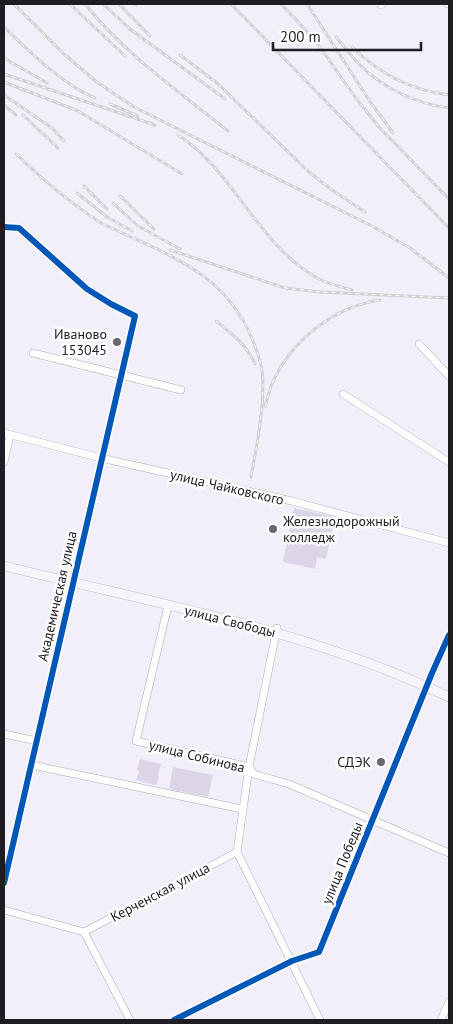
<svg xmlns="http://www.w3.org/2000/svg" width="453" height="1024" font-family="'PT Sans',sans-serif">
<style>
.green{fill:#dcd5e8}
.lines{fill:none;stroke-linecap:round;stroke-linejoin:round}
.minor-casing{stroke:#afabb4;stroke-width:8}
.major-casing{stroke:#c4c0cb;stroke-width:10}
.minor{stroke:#fdfdfe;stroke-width:7}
.major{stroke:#f7f5fa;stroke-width:9}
.rail-casing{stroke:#d1d0d3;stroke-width:3}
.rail{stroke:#fff;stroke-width:1;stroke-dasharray:4;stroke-linecap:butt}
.cycleway-casing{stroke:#fff;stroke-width:9}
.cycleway{stroke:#0057b8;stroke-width:6}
.poi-dot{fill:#69666f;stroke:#fff;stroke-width:2}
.labels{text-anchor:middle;stroke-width:5;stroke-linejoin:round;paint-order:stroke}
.poi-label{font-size:14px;fill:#1f1c24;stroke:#fff;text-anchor:end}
.street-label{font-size:14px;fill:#1f1c24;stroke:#fff}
</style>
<rect width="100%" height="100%" fill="#f3effa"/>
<g class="green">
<path d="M 294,508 L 335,517 L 326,559 L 317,558 L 315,569 L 283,562 Z"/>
<path d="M 140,759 L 161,764 L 158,775 L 159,777 L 157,784 L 155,785 L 136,780 L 139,771 L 137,770 Z"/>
<path d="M 173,767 L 213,775 L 208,797 L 169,789 Z"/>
</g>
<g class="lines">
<defs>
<g id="minor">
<path d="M 448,4 L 449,4"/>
<path d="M 381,5 L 382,4"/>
<path d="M 4,227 L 19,228 L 87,289 L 111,304 L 135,316 C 90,504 48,694 4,883"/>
<path d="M 419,344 L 449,376"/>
<path d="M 33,353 L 181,390"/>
<path d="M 343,394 L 449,462"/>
<path d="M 4,433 L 101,458 L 292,501 L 449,543"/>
<path d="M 4,462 L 10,435"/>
<path d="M 168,606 L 136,741 L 249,767 L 254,774 L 289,784 L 449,853"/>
<path d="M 277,628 L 249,767 L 237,852 L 320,1020"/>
<path d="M 4,734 L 37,741"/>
<path d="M 32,765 L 242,809"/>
<path d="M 4,910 L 84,932"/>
<path d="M 84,932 L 237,852"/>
<path d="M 84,932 L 130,1020"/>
<path d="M 174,1020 L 292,961 L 319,952 L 432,673 L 449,635"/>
<path d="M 441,1020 L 449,1002"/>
</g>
<path id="major" d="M 4,566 C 154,603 309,630 449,697"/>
</defs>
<use href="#minor" class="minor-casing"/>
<use href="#major" class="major-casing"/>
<use href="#minor" class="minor"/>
<use href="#major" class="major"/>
<defs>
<g id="rail">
<path d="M 14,4 L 64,54 L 98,83 L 134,107 L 372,226 L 410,248 L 449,278"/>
<path d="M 70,4 L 125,56"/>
<path d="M 85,4 C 125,54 178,91 228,131"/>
<path d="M 103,4 L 130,29 L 225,99"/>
<path d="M 119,4 L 150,36"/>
<path d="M 134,4 L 136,5"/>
<path d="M 231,4 L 449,228"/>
<path d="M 281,4 L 315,40 L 355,97 L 379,127 L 449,199"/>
<path d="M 307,4 L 371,103 L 393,133"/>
<path d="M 4,27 C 29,51 63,85 95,98"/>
<path d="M 336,37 C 344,46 351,56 359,64 C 382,88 417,104 449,108"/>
<path d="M 352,47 C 380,74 410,90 449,95"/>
<path d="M 180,55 L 217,83 L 309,172 L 332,190 L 365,212"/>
<path d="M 4,58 L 47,83"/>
<path d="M 4,74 L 155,125"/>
<path d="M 4,82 L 78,111 L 182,174"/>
<path d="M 4,95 L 52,128 L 64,141"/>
<path d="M 110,104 L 138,116"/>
<path d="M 4,105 L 16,115"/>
<path d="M 23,115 L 58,148"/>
<path d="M 178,135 C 235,172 258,246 319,279 C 329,284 341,287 352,290"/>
<path d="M 16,154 C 42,179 70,203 101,223 C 164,254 225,270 253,341 C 258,353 263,368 263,382 C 263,414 257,445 251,477"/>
<path d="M 84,186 L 107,209"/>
<path d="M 77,193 L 107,217 L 132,231"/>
<path d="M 120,196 L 154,229"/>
<path d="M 113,203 L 138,226 L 180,249"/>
<path d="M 170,250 L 285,288 L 320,292 L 448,298"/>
<path d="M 216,321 C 232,334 247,345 255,364"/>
<path d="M 265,406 C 268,398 269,391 272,384 C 291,340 334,307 380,300"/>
</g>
</defs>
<use href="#rail" class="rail-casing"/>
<use href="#rail" class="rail"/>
<defs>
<g id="cycleway">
<path d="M 4,227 L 19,228 L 87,289 L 111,304 L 135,316 C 90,504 48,694 4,883"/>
<path d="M 174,1020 L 292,961 L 319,952 L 432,673 L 449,635"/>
</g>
</defs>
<use href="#cycleway" class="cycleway-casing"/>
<use href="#cycleway" class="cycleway"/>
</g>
<g class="poi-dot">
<circle cx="117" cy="342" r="5"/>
<circle cx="273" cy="529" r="5"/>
<circle cx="381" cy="762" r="5"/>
</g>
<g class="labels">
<g class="poi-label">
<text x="107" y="339">Иваново<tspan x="107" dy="16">153045</tspan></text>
<text x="283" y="526" text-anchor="start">Железнодорожный<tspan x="283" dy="16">колледж</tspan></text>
<text x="371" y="767">СДЭК</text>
</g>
<g class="street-label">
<text transform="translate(227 487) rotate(13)" y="5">улица Чайковского</text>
<text transform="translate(57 596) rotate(-77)" y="5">Академическая улица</text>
<text transform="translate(230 621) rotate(14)" y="5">улица Свободы</text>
<text transform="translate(197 756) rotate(14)" y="5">улица Собинова</text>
<text transform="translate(342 863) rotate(-68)" y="5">улица Победы</text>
<text transform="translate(160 892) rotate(-28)" y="5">Керченская улица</text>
</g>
</g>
<rect width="453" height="1024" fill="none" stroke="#1f1c24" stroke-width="10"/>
<path d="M273 42v8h148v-8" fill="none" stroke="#1f1c24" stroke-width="2.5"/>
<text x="280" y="42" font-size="15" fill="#1f1c24" stroke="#ffffff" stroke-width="4" paint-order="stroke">200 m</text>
</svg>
